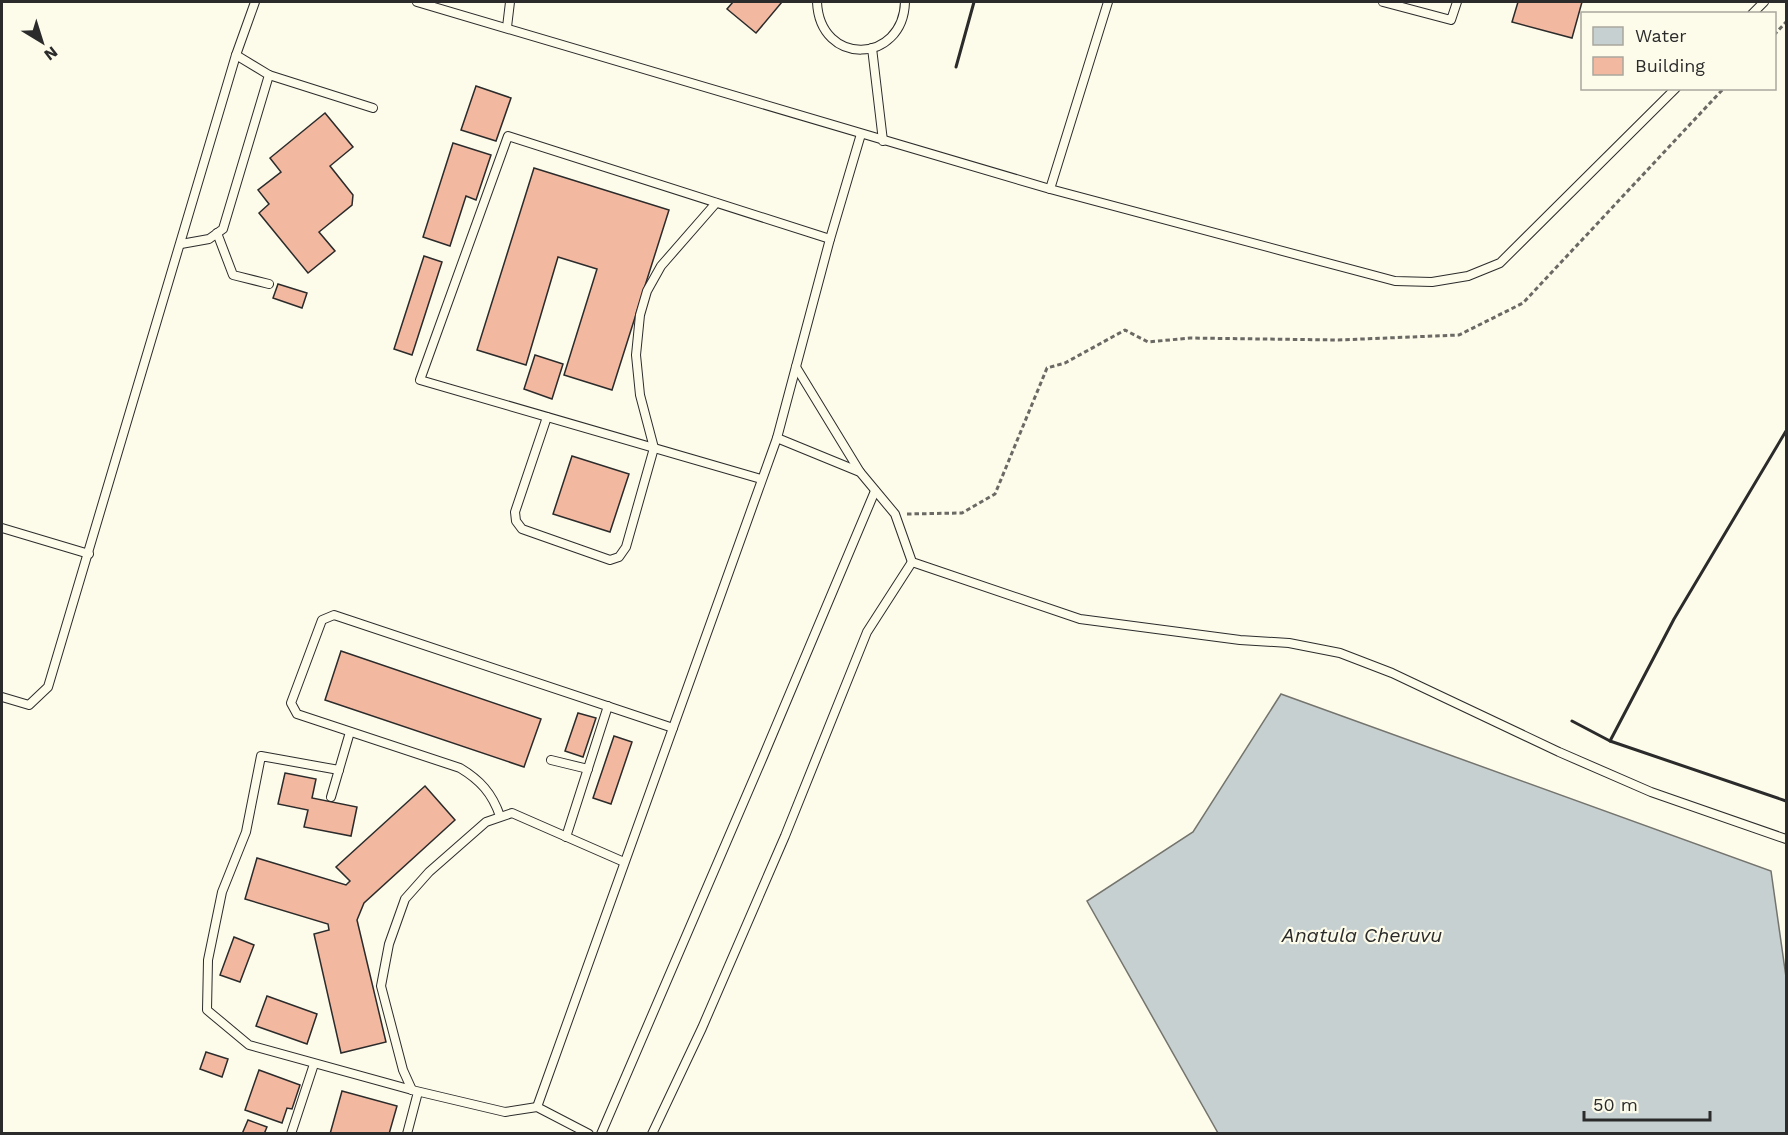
<svg xmlns="http://www.w3.org/2000/svg" width="1788" height="1135" font-family="'Work Sans',sans-serif">
<style>
.water{fill:#c7d0d0;stroke:#74746e;stroke-width:1.5}
.building{fill:#f2b8a0;stroke:#2b2b2b;stroke-width:1.5}
.lines{fill:none;stroke-linecap:round;stroke-linejoin:round}
.service-casing{stroke:#2b2b2b;stroke-width:10}
.path{stroke:#6a6964;stroke-width:3;stroke-dasharray:4.5 3;stroke-linecap:butt}
.service{stroke:#fdfbea;stroke-width:8}
.wall{stroke:#2b2b2b;stroke-width:3}
.labels{text-anchor:middle;stroke-width:4.5;stroke-linejoin:round;paint-order:stroke}
.water-label{font-size:20px;font-style:italic;fill:#2b2b2b;stroke:#fdfbea}
</style>
<rect width="100%" height="100%" fill="#fdfbea"/>
<path class="water" d="M 1281,694 L 1771,871 L 1786,977 L 1786,1133 L 1218,1133 L 1087,901 L 1193,832 Z"/>
<g class="building">
<path d="M 733,2 L 782,2 L 756,33 L 727,9 Z"/>
<path d="M 1518,2 L 1582,2 L 1572,38 L 1512,22 Z"/>
<path d="M 476,86 L 511,98 L 496,141 L 461,130 Z"/>
<path d="M 325,113 L 353,147 L 330,166 L 353,195 L 352,205 L 319,232 L 335,251 L 308,273 L 259,213 L 269,204 L 258,190 L 281,172 L 270,158 Z"/>
<path d="M 453,143 L 491,155 L 476,200 L 466,196 L 450,246 L 423,237 Z"/>
<path d="M 534,168 L 669,210 L 612,390 L 564,375 L 597,269 L 558,257 L 526,365 L 477,350 Z"/>
<path d="M 424,256 L 442,262 L 412,355 L 394,349 Z"/>
<path d="M 278,284 L 307,293 L 302,308 L 273,298 Z"/>
<path d="M 535,355 L 563,364 L 552,399 L 524,389 Z"/>
<path d="M 572,456 L 629,474 L 610,532 L 553,514 Z"/>
<path d="M 341,651 L 541,719 L 524,767 L 325,700 Z"/>
<path d="M 578,713 L 596,718 L 583,757 L 565,751 Z"/>
<path d="M 614,736 L 632,742 L 611,804 L 593,798 Z"/>
<path d="M 285,773 L 316,779 L 312,798 L 357,807 L 351,836 L 304,827 L 308,810 L 278,804 Z"/>
<path d="M 425,786 L 455,820 L 364,903 L 357,920 L 386,1042 L 341,1053 L 314,934 L 329,930 L 328,924 L 245,899 L 257,858 L 346,885 L 350,881 L 336,867 Z"/>
<path d="M 234,937 L 254,945 L 240,982 L 220,975 Z"/>
<path d="M 267,996 L 317,1014 L 307,1044 L 256,1026 Z"/>
<path d="M 206,1052 L 228,1059 L 222,1077 L 200,1069 Z"/>
<path d="M 259,1070 L 300,1085 L 292,1109 L 287,1108 L 282,1123 L 245,1110 Z"/>
<path d="M 342,1091 L 397,1106 L 389,1134 L 330,1134 Z"/>
<path d="M 248,1120 L 267,1127 L 264,1134 L 242,1134 Z"/>
</g>
<g class="lines">
<defs>
<g id="service">
<path d="M 417,2 L 1050,189 L 1395,281 L 1432,282 L 1468,276 L 1500,263 L 1676,88"/>
<path d="M 817,2 C 820,67 903,64 905,2"/>
<path d="M 1383,2 L 1451,20 L 1457,2"/>
<path d="M 1752,14 L 1764,2"/>
<path d="M 507,27 L 510,2"/>
<path d="M 872,48 L 883,141"/>
<path d="M 269,75 L 373,108"/>
<path d="M 1050,189 L 1108,2"/>
<path d="M 217,233 L 233,275 L 269,284"/>
<path d="M 181,244 L 209,239 L 223,229 L 269,75 L 236,55"/>
<path d="M 796,367 L 860,472"/>
<path d="M 547,417 L 515,512 L 516,521 L 522,529 L 610,560 L 619,557 L 626,547 L 654,448 L 640,395 L 636,355 L 640,315 L 647,291 L 661,266 L 716,203"/>
<path d="M 777,438 L 860,472 L 895,514 L 912,562 L 1080,619 L 1240,640 L 1289,643 L 1340,653 L 1392,673 L 1559,752 L 1651,792 L 1786,839"/>
<path d="M 761,479 L 420,380 L 508,136 L 830,239"/>
<path d="M 2,528 L 89,554"/>
<path d="M 2,697 L 29,705 L 48,687 L 236,55 L 255,2"/>
<path d="M 551,760 L 588,769"/>
<path d="M 339,770 L 261,756 L 246,832 L 222,892 L 208,960 L 207,1010 L 249,1045 L 412,1090 L 505,1112 L 537,1107 L 589,1134"/>
<path d="M 331,797 L 350,732"/>
<path d="M 500,816 C 492,793 480,780 460,768 L 297,714 L 291,703 L 322,620 L 334,615 L 673,728"/>
<path d="M 566,837 L 608,706"/>
<path d="M 412,1090 L 403,1070 L 381,986 L 389,944 L 405,899 L 429,872 L 486,822 L 512,813 L 624,862"/>
<path d="M 537,1107 L 777,438 L 830,239 L 861,134"/>
<path d="M 291,1134 L 314,1064"/>
<path d="M 407,1134 L 418,1092"/>
<path d="M 601,1134 L 763,757 L 875,491"/>
<path d="M 652,1134 L 702,1028 L 785,836 L 867,632 L 912,562"/>
</g>
</defs>
<use href="#service" class="service-casing"/>
<g class="path">
<path d="M 1774,35 L 1786,22"/>
<path d="M 907,514 L 962,513 L 995,494 L 1047,368 L 1065,363 L 1125,330 L 1148,342 L 1190,338 L 1338,340 L 1459,335 L 1523,303 L 1724,88"/>
</g>
<use href="#service" class="service"/>
<g class="wall">
<path d="M 956,67 L 974,2"/>
<path d="M 1572,721 L 1610,741 L 1786,801"/>
<path d="M 1610,741 L 1674,619 L 1786,431"/>
</g>
</g>
<g class="labels">
<g class="water-label">
<text x="1362" y="942">Anatula Cheruvu</text>
</g>
</g>
<rect width="1788" height="1135" fill="none" stroke="#2b2b2b" stroke-width="6"/>
<rect x="1581" y="12" width="195" height="78" fill="#fdfbea" stroke="#a9a89e" stroke-width="1.5"/>
<rect x="1593" y="27" width="30" height="18" fill="#c7d0d0" stroke="#a9a89e" stroke-width="1.5"/>
<text x="1635" y="42" font-size="18" fill="#2b2b2b">Water</text>
<rect x="1593" y="57" width="30" height="18" fill="#f2b8a0" stroke="#a9a89e" stroke-width="1.5"/>
<text x="1635" y="72" font-size="18" fill="#2b2b2b">Building</text>
<g transform="translate(42 42) rotate(142)" stroke="#fdfbea" stroke-width="4.5" paint-order="stroke">
<path d="M0-4.5L10 22L0 15L-10 22Z" fill="#2b2b2b"/>
<text y="-9" font-size="16" font-weight="bold" text-anchor="middle" fill="#2b2b2b">N</text>
</g>
<path d="M1584 1111v9h126v-9" fill="none" stroke="#2b2b2b" stroke-width="3"/>
<text x="1593" y="1111" font-size="18" fill="#2b2b2b" stroke="#fdfbea" stroke-width="4.5" paint-order="stroke">50 m</text>
</svg>
